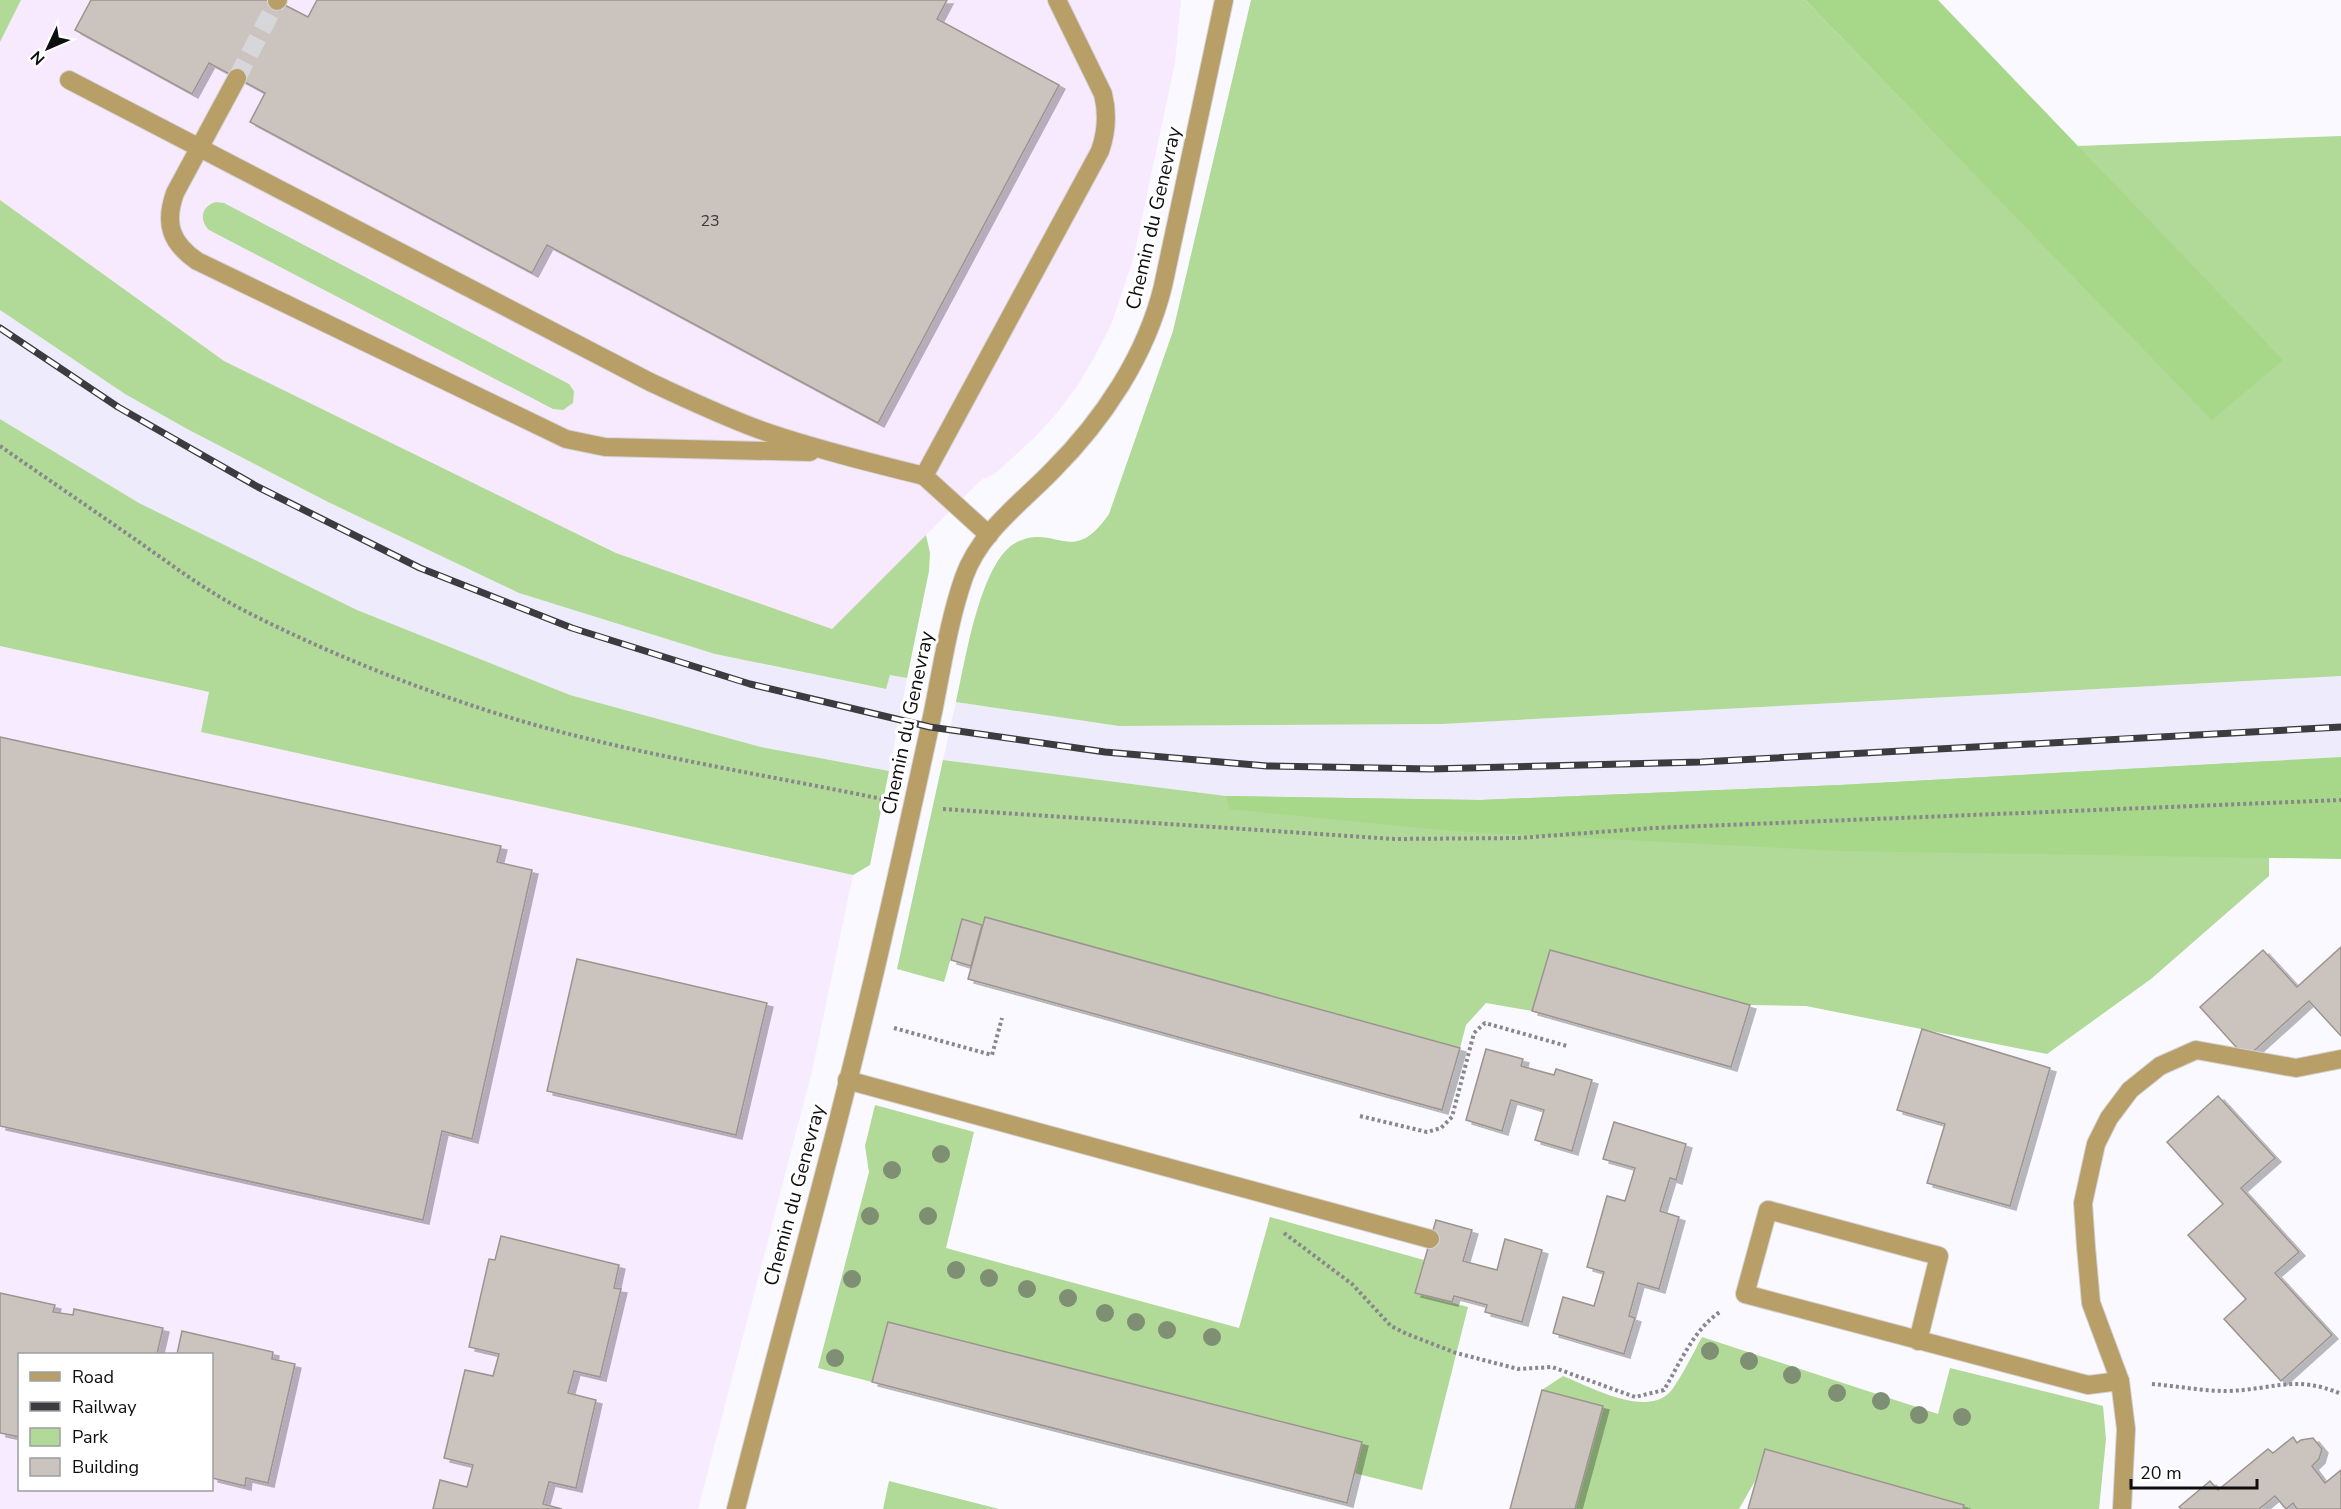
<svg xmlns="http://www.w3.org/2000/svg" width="2341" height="1509" font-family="'Nunito Sans',sans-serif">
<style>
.built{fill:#eeebfc}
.industrial{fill:#f8eafe}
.education{fill:#f7ebff;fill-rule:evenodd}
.green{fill:#b1d997}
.forest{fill:#a7d788}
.building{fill:#cbc3bd;stroke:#9c948e;stroke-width:1.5;filter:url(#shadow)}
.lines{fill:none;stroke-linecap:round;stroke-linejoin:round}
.minor-tunnel{stroke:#d7d6db;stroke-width:18;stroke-dasharray:18 9;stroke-linecap:butt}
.minor-casing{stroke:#d4d3d9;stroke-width:20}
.path{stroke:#88878c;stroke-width:4;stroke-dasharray:3 3;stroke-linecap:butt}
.minor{stroke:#b89f67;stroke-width:18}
.rail-casing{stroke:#3c3b3f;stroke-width:7}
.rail{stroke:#fff;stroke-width:4.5;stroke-dasharray:14;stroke-linecap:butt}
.tree{fill:#7f8f73}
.labels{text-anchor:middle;stroke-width:6;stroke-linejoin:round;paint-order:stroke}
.number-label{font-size:16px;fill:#3d3b3c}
.street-label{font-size:20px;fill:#0e0e11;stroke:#fff}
</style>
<defs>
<filter id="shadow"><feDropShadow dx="6" dy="4" stdDeviation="0" flood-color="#0004"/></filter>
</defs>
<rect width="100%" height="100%" fill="#faf9ff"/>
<g class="built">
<path d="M 0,310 L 125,394 L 189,430 L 328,502 L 519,593 L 715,654 L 885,689 L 890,675 L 907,678 L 889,771 L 761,747 L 570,695 L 357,610 L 139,503 L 0,419 Z"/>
<path d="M 2341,676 L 2341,757 L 1840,785 L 1480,800 L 1226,796 L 943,760 L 956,702 L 1119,726 L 1442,724 Z"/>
</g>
<path class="industrial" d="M 21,0 L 1181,0 L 1175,63 L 1133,260 L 1111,325 L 1095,356 L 1078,385 L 1057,413 L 1034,438 L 995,474 L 981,480 L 832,629 L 616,553 L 223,361 L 0,200 L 0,42 Z"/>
<path class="education" d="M 0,646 L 209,692 L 201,732 L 853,875 L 812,1071 L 698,1509 L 0,1509 ZM 20,1354 L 212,1354 L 212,1490 L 20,1490 Z"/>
<g class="green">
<path d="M 0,0 L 21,0 L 0,42 Z"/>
<path d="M 1251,0 L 1805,0 L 2212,419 L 2282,360 L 2077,146 L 2341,136 L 2341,676 L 1442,724 L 1119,726 L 956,702 C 965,663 980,560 1017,542 C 1057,523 1072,568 1109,514 L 1173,331 Z"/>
<path d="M 0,200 L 224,361 L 616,553 L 832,629 L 926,535 L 930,553 L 929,571 L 907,678 L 890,675 L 886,689 L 715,654 L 519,593 L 328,502 L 189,430 L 125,394 L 0,310 Z"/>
<path d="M 216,202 L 224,203 L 569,384 L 574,391 L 573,403 L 563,410 L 553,409 L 209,230 C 199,220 201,206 216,202 Z"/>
<path d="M 0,419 L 139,503 L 357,610 L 570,695 L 761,747 L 889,771 L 870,865 L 853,875 L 201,732 L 209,692 L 0,646 Z"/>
<path d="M 943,760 L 1226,796 L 1480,800 L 1840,785 L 2269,761 L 2269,876 L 2151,979 L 2047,1054 L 1806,1006 L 1750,1005 L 1550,950 L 1532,1011 L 1486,1003 L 1466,1025 L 1460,1048 L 985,917 L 982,925 L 962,919 L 944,982 L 897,969 Z"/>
<path d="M 875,1105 L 974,1132 L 946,1248 L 1239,1328 L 1270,1217 L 1424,1260 L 1415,1293 L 1468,1307 L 1422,1490 L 1354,1473 L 1361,1442 L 888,1322 L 872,1382 L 818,1368 L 869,1172 L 865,1146 Z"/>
<path d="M 1702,1337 L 1938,1414 L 1950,1368 L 2103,1406 L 2106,1439 L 2099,1509 L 1963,1509 L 1963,1505 L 1765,1449 L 1755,1481 L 1739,1509 L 1575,1509 L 1603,1406 L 1542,1390 L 1563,1376 C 1591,1387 1642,1416 1668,1394 C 1676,1388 1696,1348 1702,1337 Z"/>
<path d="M 889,1481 L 999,1509 L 883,1509 Z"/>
</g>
<g class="forest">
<path d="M 1805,0 L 1938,0 L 2283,360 L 2212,420 Z"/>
<path d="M 2341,757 L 2341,859 L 1844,851 L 1452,831 L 1230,809 L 1226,796 L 1480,800 L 1840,785 Z"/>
</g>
<g class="building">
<path d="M 91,0 L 275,0 L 308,17 L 317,0 L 947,0 L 937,19 L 1059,85 L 878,423 L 547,245 L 532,273 L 250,122 L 265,93 L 209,63 L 192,94 L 75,30 Z"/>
<path d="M 0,737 L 501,846 L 497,862 L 532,870 L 472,1139 L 442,1131 L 423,1220 L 0,1126 Z"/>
<path d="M 985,917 L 1460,1048 L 1442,1110 L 968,979 Z"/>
<path d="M 962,919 L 982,925 L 971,966 L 951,960 Z"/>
<path d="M 2341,947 L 2341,1036 L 2309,1001 L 2246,1058 L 2200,1007 L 2263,950 L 2297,987 Z"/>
<path d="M 1550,950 L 1750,1005 L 1731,1067 L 1532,1011 Z"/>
<path d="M 577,959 L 767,1003 L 736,1135 L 547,1091 Z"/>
<path d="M 1922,1029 L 2050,1068 L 2010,1206 L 1927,1183 L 1945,1124 L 1897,1110 Z"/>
<path d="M 1486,1049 L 1523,1059 L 1521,1066 L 1554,1075 L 1556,1069 L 1592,1080 L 1572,1151 L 1535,1140 L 1544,1110 L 1511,1100 L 1502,1131 L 1466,1120 Z"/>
<path d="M 2218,1096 L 2275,1158 L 2241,1188 L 2299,1252 L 2275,1273 L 2332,1335 L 2281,1381 L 2224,1319 L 2246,1299 L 2188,1235 L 2223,1204 L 2167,1142 Z"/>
<path d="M 1614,1122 L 1686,1144 L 1676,1180 L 1670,1178 L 1660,1211 L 1679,1217 L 1659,1289 L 1638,1283 L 1629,1316 L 1635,1318 L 1624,1354 L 1553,1333 L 1563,1297 L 1594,1306 L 1604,1272 L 1587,1267 L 1607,1196 L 1625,1201 L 1635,1168 L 1603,1159 Z"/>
<path d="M 1436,1220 L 1472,1230 L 1463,1261 L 1497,1270 L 1505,1239 L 1542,1250 L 1522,1322 L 1485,1312 L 1487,1305 L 1454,1296 L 1452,1302 L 1415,1293 Z"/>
<path d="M 501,1236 L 619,1265 L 614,1288 L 621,1289 L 600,1377 L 574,1371 L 568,1393 L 596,1400 L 576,1488 L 549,1482 L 543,1504 L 562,1509 L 433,1509 L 440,1480 L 467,1487 L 473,1465 L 444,1458 L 465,1370 L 493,1376 L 499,1354 L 469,1347 L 489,1259 L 495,1260 Z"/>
<path d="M 0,1293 L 55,1305 L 53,1312 L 73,1315 L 74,1309 L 163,1328 L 157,1354 L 20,1354 L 20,1437 L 0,1433 Z"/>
<path d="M 888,1322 L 1362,1442 L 1347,1503 L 872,1382 Z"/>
<path d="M 182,1331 L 273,1352 L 272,1359 L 295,1364 L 268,1483 L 246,1478 L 245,1486 L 212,1478 L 212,1354 L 177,1354 Z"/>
<path d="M 1542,1390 L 1603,1406 L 1575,1509 L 1510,1509 Z"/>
<path d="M 2293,1437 L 2297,1443 L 2301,1440 L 2313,1438 L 2322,1449 L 2319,1459 L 2312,1466 L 2325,1483 L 2341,1470 L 2341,1509 L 2297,1509 L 2293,1503 L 2286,1509 L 2275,1496 L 2259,1509 L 2181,1509 L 2179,1507 L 2210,1481 L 2218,1490 L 2268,1449 L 2273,1453 Z"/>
<path d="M 1765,1449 L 1964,1505 L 1963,1509 L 1748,1509 Z"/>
</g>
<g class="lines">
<path class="minor-tunnel" d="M 237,78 L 277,1"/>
<defs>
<g id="minor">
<path d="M 277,1 L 278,0"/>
<path d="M 237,78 L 175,193 C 164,224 171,243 197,261 L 566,439 L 605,447 L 810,452"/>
<path d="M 69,80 L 650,382 C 689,400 728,419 769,433 C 819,450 872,463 924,476"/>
<path d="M 989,535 L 924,476 L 1100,151 C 1107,131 1108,114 1103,94 L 1057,0"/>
<path d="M 847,1080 L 1430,1239"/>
<path d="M 1918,1341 L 1939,1256 L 1768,1210 L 1745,1294 L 2088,1385 L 2120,1381"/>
<path d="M 736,1509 C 785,1317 840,1125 884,932 C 901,859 917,786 933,712 C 942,667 949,620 964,577 C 980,532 1021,503 1052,471 C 1103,420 1146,356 1163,286 L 1224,0"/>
<path d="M 2122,1509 L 2126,1429 L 2120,1381 L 2091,1303 L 2086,1247 L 2083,1203 L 2096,1144 L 2109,1118 L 2130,1090 L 2160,1066 L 2196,1050 L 2296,1068 L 2341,1059"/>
</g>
</defs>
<use href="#minor" class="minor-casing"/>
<g class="path">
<path d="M 0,446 C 46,478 93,510 139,542 C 173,566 208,592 245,611 C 329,654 427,693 518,720 C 637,755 761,774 882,799"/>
<path d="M 943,809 L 1394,839 L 1519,838 L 1653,828 L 2341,800"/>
<path d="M 894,1028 L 992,1055 L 1002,1018"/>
<path d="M 1360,1116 L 1427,1132 L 1441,1128 L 1452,1117 L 1474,1033 L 1485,1023 L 1567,1046"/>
<path d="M 1284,1233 L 1352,1284 L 1391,1326 L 1407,1334 L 1456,1353 L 1518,1369 L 1552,1367 L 1635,1397 L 1664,1390 C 1680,1363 1694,1329 1720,1312"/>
<path d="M 2152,1384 C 2177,1386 2202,1391 2227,1391 C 2272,1390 2295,1374 2341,1394"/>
</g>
<use href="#minor" class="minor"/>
<defs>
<path id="rail" d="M 0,328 L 118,407 L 258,487 L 420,568 L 572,628 L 750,684 L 930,727 L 1105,752 L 1267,766 L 1430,769 L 1701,762 L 2341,727"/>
</defs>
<use href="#rail" class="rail-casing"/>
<use href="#rail" class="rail"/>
</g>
<g class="tree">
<circle cx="941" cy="1154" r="9"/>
<circle cx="892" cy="1170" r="9"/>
<circle cx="870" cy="1216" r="9"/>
<circle cx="928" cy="1216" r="9"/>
<circle cx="956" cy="1270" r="9"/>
<circle cx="989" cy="1278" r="9"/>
<circle cx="852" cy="1279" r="9"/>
<circle cx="1027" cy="1289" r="9"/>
<circle cx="1068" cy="1298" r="9"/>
<circle cx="1105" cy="1313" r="9"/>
<circle cx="1136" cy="1322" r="9"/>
<circle cx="1167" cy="1330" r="9"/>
<circle cx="1212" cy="1337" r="9"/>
<circle cx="1710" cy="1351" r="9"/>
<circle cx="835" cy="1358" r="9"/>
<circle cx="1749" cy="1361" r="9"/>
<circle cx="1792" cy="1375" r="9"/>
<circle cx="1837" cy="1393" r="9"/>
<circle cx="1881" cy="1401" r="9"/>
<circle cx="1919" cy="1415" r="9"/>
<circle cx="1962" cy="1417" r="9"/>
</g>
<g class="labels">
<g class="number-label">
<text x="710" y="226">23</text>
</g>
<g class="street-label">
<text transform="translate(1153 218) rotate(-77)" y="7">Chemin du Genevray</text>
<text transform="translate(907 723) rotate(-78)" y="7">Chemin du Genevray</text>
<text transform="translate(794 1195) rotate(-75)" y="7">Chemin du Genevray</text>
</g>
</g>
<rect x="18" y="1353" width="195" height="138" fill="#ffffff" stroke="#9f9fa0" stroke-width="1.5"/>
<rect x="30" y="1372" width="30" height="9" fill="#b89f67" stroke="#9f9fa0" stroke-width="1.5"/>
<text x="72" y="1383" font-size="18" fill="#0e0e11">Road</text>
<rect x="30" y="1402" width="30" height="9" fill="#3c3b3f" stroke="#9f9fa0" stroke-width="1.5"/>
<text x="72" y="1413" font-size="18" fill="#0e0e11">Railway</text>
<rect x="30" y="1428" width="30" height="18" fill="#b1d997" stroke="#9f9fa0" stroke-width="1.5"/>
<text x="72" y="1443" font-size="18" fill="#0e0e11">Park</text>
<rect x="30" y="1458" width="30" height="18" fill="#cbc3bd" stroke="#9f9fa0" stroke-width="1.5"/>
<text x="72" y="1473" font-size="18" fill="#0e0e11">Building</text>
<g transform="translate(48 48) rotate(226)" stroke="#ffffff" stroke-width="4.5" paint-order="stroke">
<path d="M0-4.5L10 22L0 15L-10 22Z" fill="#0e0e11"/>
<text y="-9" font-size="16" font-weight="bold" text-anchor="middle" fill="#0e0e11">N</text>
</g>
<path d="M2131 1479v9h126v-9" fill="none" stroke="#0e0e11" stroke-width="3"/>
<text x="2140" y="1479" font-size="18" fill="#0e0e11" stroke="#ffffff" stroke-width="4.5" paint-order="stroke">20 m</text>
</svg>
